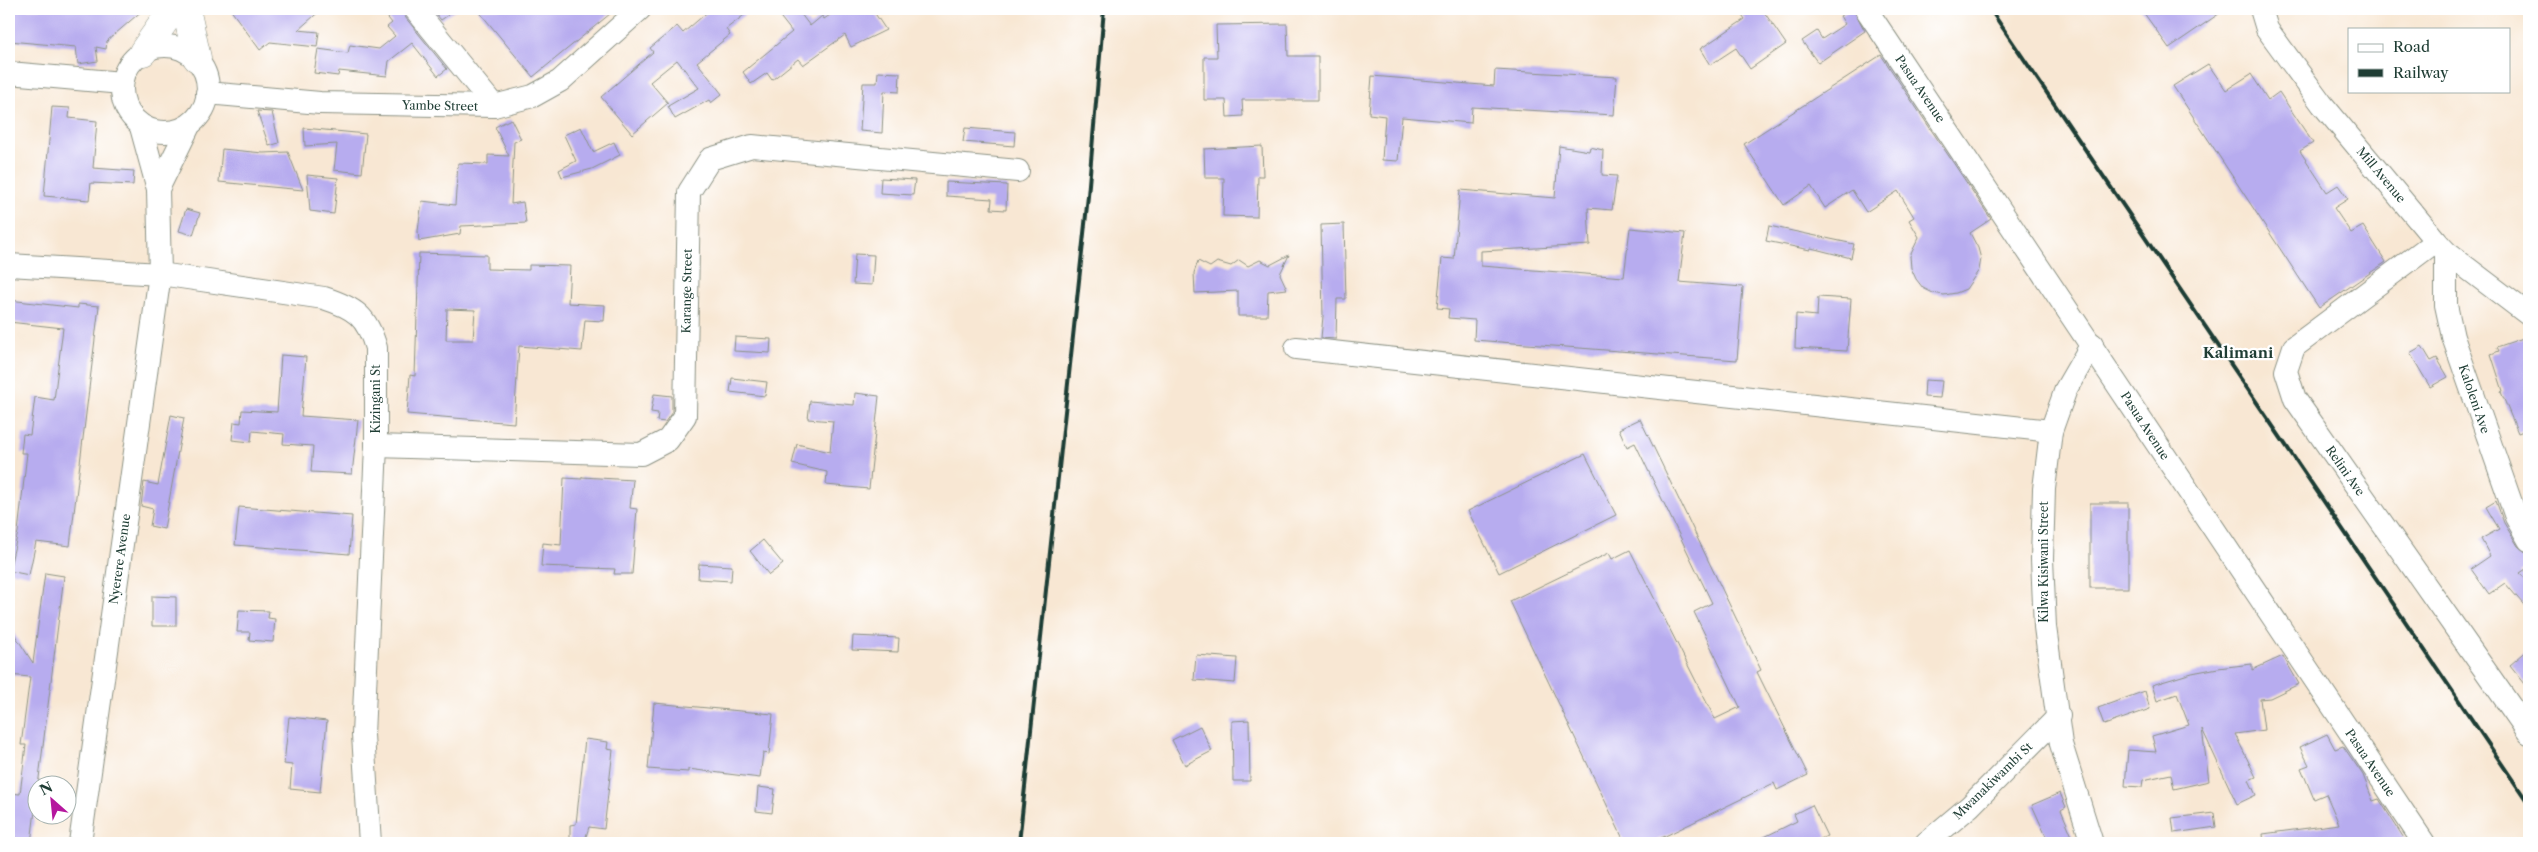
<svg xmlns="http://www.w3.org/2000/svg" width="2538" height="852" font-family="'Libre Caslon Text',serif">
<style>
.building{fill:#b7acef;fill-rule:evenodd}
.lines{fill:none;stroke-linecap:round;stroke-linejoin:round}
.minor-casing{stroke:#8c9284;stroke-width:24}
.major-casing{stroke:#8c9284;stroke-width:29}
.minor{stroke:#fff;stroke-width:22}
.major{stroke:#fff;stroke-width:28}
.rail{stroke:#1f3d34;stroke-width:4}
.labels{text-anchor:middle;stroke-width:4.5;stroke-linejoin:round;paint-order:stroke}
.street-label{font-size:12px;fill:#1f3d34;stroke:#fff}
.quarter-label{font-size:15px;font-weight:bold;fill:#1f3d34;stroke:#fff}
</style>
<rect width="100%" height="100%" fill="#fff"/>
<filter id="ink" filterUnits="userSpaceOnUse"><feTurbulence type="fractalNoise" baseFrequency=".02" numOctaves="2"/><feDisplacementMap in="SourceGraphic" scale="10" xChannelSelector="R" yChannelSelector="G"/><feConvolveMatrix kernelMatrix="1 2 1 2 8 2 1 2 1" color-interpolation-filters="sRGB"/></filter>
<filter id="wash" filterUnits="userSpaceOnUse"><feTurbulence type="fractalNoise" baseFrequency=".0096" numOctaves="4" result="noise"/><feDisplacementMap in="SourceGraphic" scale="20" xChannelSelector="R" yChannelSelector="G"/><feGaussianBlur stdDeviation="1.12" result="paint"/><feColorMatrix in="noise" values="0 0 0 0 0 0 0 0 0 0 0 0 0 0 0 0 0 1.4 0 .05"/><feComposite in="paint" operator="in"/></filter>
<g filter="url(#wash)">
<rect width="100%" height="100%" fill="#f8e7d3"/>
<g id="blocks">
<g class="building">
<path d="M 9,9 L 86,9 L 105,11 L 109,9 L 144,9 L 107,41 L 106,49 L 96,47 L 98,61 L 78,64 L 76,47 L 9,41 Z"/>
<path d="M 230,9 L 322,9 L 298,30 L 319,32 L 317,47 L 270,42 L 260,50 Z"/>
<path d="M 381,9 L 402,9 L 405,17 L 447,69 L 438,76 L 412,43 L 389,61 L 387,76 L 339,71 L 338,76 L 314,73 L 318,49 L 348,53 L 350,45 L 379,49 L 395,36 L 387,27 L 392,23 Z"/>
<path d="M 432,9 L 457,9 L 441,20 Z"/>
<path d="M 477,9 L 616,9 L 533,77 Z"/>
<path d="M 711,9 L 752,9 L 726,29 L 730,35 L 697,62 L 722,94 L 711,103 L 709,100 L 675,119 L 668,106 L 699,88 L 677,60 L 650,82 L 668,103 L 632,134 L 601,97 L 653,52 L 650,48 L 677,26 L 683,33 Z"/>
<path d="M 774,9 L 797,9 L 810,26 L 822,16 L 824,19 L 839,9 L 872,9 L 886,30 L 851,47 L 845,35 L 803,65 L 798,59 L 772,80 L 767,73 L 751,84 L 743,72 L 792,32 Z"/>
<path d="M 1738,9 L 1762,9 L 1786,44 L 1750,69 L 1736,48 L 1710,65 L 1700,49 L 1745,19 Z"/>
<path d="M 1851,9 L 1853,9 L 1865,31 L 1818,63 L 1802,41 L 1817,31 L 1822,39 L 1845,24 L 1840,16 Z"/>
<path d="M 2141,9 L 2226,9 L 2169,48 Z"/>
<path d="M 1287,24 L 1288,56 L 1318,56 L 1318,100 L 1242,100 L 1243,116 L 1227,117 L 1226,100 L 1204,100 L 1204,57 L 1217,57 L 1216,25 Z"/>
<path d="M 1881,55 L 1991,219 L 1970,233 L 1978,248 L 1981,259 L 1979,270 L 1966,289 L 1956,293 L 1944,295 L 1933,293 L 1923,288 L 1916,279 L 1911,268 L 1910,256 L 1919,237 L 1909,220 L 1914,217 L 1898,191 L 1866,212 L 1852,190 L 1825,208 L 1811,186 L 1784,205 L 1744,144 Z"/>
<path d="M 2208,64 L 2226,90 L 2251,74 L 2268,100 L 2279,92 L 2313,143 L 2300,151 L 2327,192 L 2338,185 L 2348,199 L 2334,208 L 2351,233 L 2363,226 L 2386,262 L 2319,308 L 2173,86 Z"/>
<path d="M 1495,70 L 1617,77 L 1614,115 L 1472,107 L 1471,123 L 1402,117 L 1398,161 L 1382,160 L 1385,116 L 1369,114 L 1372,76 L 1494,86 Z"/>
<path d="M 878,72 L 900,73 L 899,92 L 884,91 L 882,133 L 860,131 L 863,83 L 877,83 Z"/>
<path d="M 52,107 L 70,108 L 69,118 L 97,121 L 93,168 L 134,171 L 133,185 L 91,183 L 89,200 L 44,196 Z"/>
<path d="M 257,111 L 272,112 L 279,143 L 269,146 Z"/>
<path d="M 511,119 L 521,139 L 514,142 L 511,204 L 523,202 L 526,223 L 461,226 L 460,234 L 419,241 L 418,231 L 422,201 L 455,205 L 458,163 L 488,164 L 488,155 L 509,156 L 495,127 Z"/>
<path d="M 581,127 L 593,152 L 614,142 L 620,155 L 592,169 L 562,177 L 559,170 L 576,161 L 564,135 Z"/>
<path d="M 304,128 L 366,134 L 362,173 L 334,170 L 337,144 L 305,146 Z"/>
<path d="M 965,128 L 1015,132 L 1014,146 L 963,142 Z"/>
<path d="M 1262,146 L 1263,176 L 1258,176 L 1257,217 L 1223,216 L 1224,178 L 1205,178 L 1204,149 Z"/>
<path d="M 1559,146 L 1589,151 L 1590,147 L 1603,150 L 1602,175 L 1617,176 L 1612,210 L 1588,208 L 1590,245 L 1481,251 L 1481,266 L 1624,277 L 1630,228 L 1685,233 L 1679,282 L 1743,287 L 1737,360 L 1474,340 L 1475,320 L 1448,318 L 1449,309 L 1437,308 L 1442,258 L 1454,259 L 1460,190 L 1555,198 Z"/>
<path d="M 222,149 L 263,153 L 288,152 L 303,190 L 219,182 Z"/>
<path d="M 307,175 L 338,178 L 334,214 L 310,211 Z"/>
<path d="M 881,178 L 915,180 L 913,195 L 880,193 Z"/>
<path d="M 946,182 L 1007,185 L 1006,210 L 991,209 L 992,199 L 946,196 Z"/>
<path d="M 186,209 L 200,213 L 193,235 L 179,231 Z"/>
<path d="M 1344,224 L 1346,299 L 1337,299 L 1336,339 L 1321,338 L 1323,316 L 1321,225 Z"/>
<path d="M 1769,226 L 1854,244 L 1851,258 L 1811,248 L 1810,250 L 1766,241 Z"/>
<path d="M 419,253 L 487,255 L 487,269 L 529,270 L 529,265 L 570,266 L 568,303 L 605,305 L 604,321 L 585,320 L 582,351 L 519,346 L 514,423 L 407,414 L 410,375 L 415,376 ZM 447,309 L 475,310 L 473,340 L 446,340 Z"/>
<path d="M 855,254 L 874,255 L 872,285 L 853,284 Z"/>
<path d="M 1289,255 L 1280,274 L 1287,289 L 1268,291 L 1267,316 L 1238,316 L 1238,291 L 1195,293 L 1194,273 L 1198,261 L 1210,267 L 1217,262 L 1231,266 L 1239,260 L 1248,266 L 1260,260 L 1270,265 Z"/>
<path d="M 1818,297 L 1851,299 L 1847,351 L 1795,348 L 1796,314 L 1817,316 Z"/>
<path d="M 9,300 L 78,308 L 78,304 L 99,306 L 70,546 L 36,542 L 29,575 L 9,571 L 18,532 L 27,453 L 21,453 L 23,434 L 30,435 L 35,397 L 54,400 L 63,328 L 9,322 Z"/>
<path d="M 2529,336 L 2529,429 L 2518,433 L 2501,392 L 2503,391 L 2491,354 L 2499,351 L 2497,347 Z"/>
<path d="M 735,337 L 771,339 L 770,353 L 734,351 Z"/>
<path d="M 2422,346 L 2431,361 L 2437,358 L 2448,377 L 2430,387 L 2410,353 Z"/>
<path d="M 281,355 L 306,357 L 301,416 L 358,420 L 352,474 L 311,472 L 313,446 L 283,444 L 284,434 L 252,431 L 251,442 L 232,440 L 234,422 L 241,423 L 242,410 L 277,412 Z"/>
<path d="M 732,378 L 767,382 L 765,396 L 730,392 Z"/>
<path d="M 1925,380 L 1942,381 L 1940,398 L 1924,397 Z"/>
<path d="M 855,393 L 879,396 L 869,489 L 826,485 L 827,472 L 792,464 L 797,444 L 830,452 L 833,421 L 808,419 L 810,401 L 854,405 Z"/>
<path d="M 654,394 L 672,396 L 672,412 L 665,422 L 657,421 L 658,413 L 651,412 Z"/>
<path d="M 171,415 L 184,418 L 164,529 L 150,526 L 153,509 L 141,506 L 144,482 L 158,485 Z"/>
<path d="M 1640,419 L 1761,670 L 1757,672 L 1808,775 L 1777,790 L 1774,783 L 1651,843 L 1625,843 L 1510,601 L 1609,553 L 1612,559 L 1630,550 L 1715,719 L 1740,707 L 1694,612 L 1712,603 L 1635,443 L 1627,447 L 1619,429 Z"/>
<path d="M 1585,454 L 1616,515 L 1499,573 L 1468,511 Z"/>
<path d="M 582,477 L 633,480 L 630,508 L 637,509 L 632,574 L 614,574 L 615,569 L 541,566 L 543,543 L 561,545 L 564,478 L 582,479 Z"/>
<path d="M 2496,501 L 2504,523 L 2518,546 L 2529,555 L 2529,567 L 2520,573 L 2529,583 L 2529,611 L 2505,583 L 2489,594 L 2471,569 L 2490,556 L 2481,539 L 2499,529 L 2486,507 Z"/>
<rect x="2090" y="503" width="38" height="85"/>
<path d="M 239,507 L 352,516 L 349,554 L 235,545 Z"/>
<path d="M 763,540 L 783,564 L 769,575 L 750,551 Z"/>
<path d="M 699,564 L 732,566 L 731,581 L 698,579 Z"/>
<path d="M 45,573 L 64,576 L 31,843 L 14,843 L 15,836 L 9,836 L 11,810 L 9,805 L 10,793 L 20,794 L 26,745 L 21,745 L 30,677 L 9,675 L 9,626 L 33,663 Z"/>
<path d="M 152,596 L 176,597 L 176,626 L 152,626 Z"/>
<path d="M 239,610 L 269,611 L 268,618 L 275,619 L 273,642 L 249,640 L 250,632 L 237,632 Z"/>
<path d="M 853,636 L 899,638 L 898,652 L 852,650 Z"/>
<path d="M 2529,649 L 2529,689 L 2510,665 Z"/>
<path d="M 1196,655 L 1237,658 L 1235,683 L 1194,680 Z"/>
<path d="M 2283,656 L 2299,684 L 2270,698 L 2260,699 L 2264,730 L 2235,734 L 2256,777 L 2249,780 L 2256,795 L 2237,804 L 2202,729 L 2209,781 L 2174,789 L 2171,774 L 2143,780 L 2142,787 L 2125,786 L 2128,750 L 2156,752 L 2152,736 L 2189,725 L 2177,694 L 2157,701 L 2152,685 L 2192,673 L 2218,668 L 2252,664 L 2252,670 Z"/>
<path d="M 2145,691 L 2150,709 L 2104,725 L 2098,708 Z"/>
<path d="M 654,703 L 773,714 L 769,754 L 763,753 L 760,778 L 688,769 L 688,772 L 648,769 Z"/>
<path d="M 289,717 L 327,721 L 320,792 L 290,789 L 292,765 L 284,764 Z"/>
<path d="M 1249,720 L 1250,781 L 1233,781 L 1232,721 Z"/>
<path d="M 1200,726 L 1212,751 L 1185,765 L 1172,740 Z"/>
<path d="M 2327,734 L 2335,749 L 2343,746 L 2363,775 L 2373,801 L 2379,799 L 2407,843 L 2264,843 L 2263,834 L 2339,824 L 2326,794 L 2314,799 L 2301,768 L 2309,765 L 2300,747 Z"/>
<path d="M 585,739 L 608,742 L 607,749 L 613,750 L 604,829 L 589,827 L 584,843 L 570,843 L 570,825 L 576,824 Z"/>
<path d="M 758,787 L 775,789 L 772,813 L 756,811 Z"/>
<path d="M 2060,793 L 2066,807 L 2061,810 L 2075,843 L 2049,843 L 2032,805 Z"/>
<path d="M 1812,805 L 1827,836 L 1812,843 L 1752,843 L 1797,821 L 1794,814 Z"/>
<path d="M 2214,813 L 2216,827 L 2174,833 L 2172,818 Z"/>
</g>
</g>
</g>
<g filter="url(#ink)">
<use href="#blocks" fill-opacity="0" stroke="#8c9284" stroke-width="1"/>
<g class="lines">
<defs>
<g id="minor">
<path d="M 415,9 L 494,106"/>
<path d="M 1866,9 L 2424,843"/>
<path d="M 2261,9 L 2267,29 L 2322,104 L 2436,241 L 2446,252 L 2529,315"/>
<circle cx="165" cy="89" r="43"/>
<path d="M 9,73 L 122,83"/>
<path d="M 207,93 L 320,103 L 494,106 L 533,96 L 560,81 L 640,9"/>
<path d="M 158,189 L 188,128"/>
<path d="M 2436,241 L 2294,347 L 2286,371 L 2295,399 L 2529,733"/>
<path d="M 2446,252 L 2446,305 L 2453,337 L 2516,517 L 2529,540"/>
<path d="M 9,265 L 160,274 L 324,298 C 355,308 367,316 376,348 L 376,446 L 363,735 L 370,843"/>
<path d="M 2092,344 L 2066,389 L 2051,431 L 2044,489 L 2042,559 L 2045,627 L 2061,744 L 2092,843"/>
<path d="M 1296,348 L 2051,431"/>
<path d="M 376,446 L 641,454 L 668,440 L 685,416 L 689,192 L 710,159 L 752,146 L 1018,171"/>
<path d="M 80,843 L 160,274 L 158,189 L 141,127"/>
<path d="M 1926,843 L 1970,806 L 2059,716"/>
</g>
<g id="major">
<path d="M 186,9 L 197,58"/>
<path d="M 143,52 L 173,9"/>
</g>
</defs>
<use href="#minor" class="minor-casing"/>
<use href="#major" class="major-casing"/>
<use href="#minor" class="minor"/>
<use href="#major" class="major"/>
<g class="rail">
<path d="M 1990,9 L 2529,804"/>
<path d="M 1019,843 L 1088,196 L 1104,9"/>
</g>
</g>
</g>
<g class="labels">
<g class="street-label">
<text transform="translate(1920 89) rotate(56)" y="4">Pasua Avenue</text>
<text transform="translate(440 106) rotate(1)" y="4">Yambe Street</text>
<text transform="translate(2381 175) rotate(50)" y="4">Mill Avenue</text>
<text transform="translate(687 291) rotate(-89)" y="4">Karange Street</text>
<text transform="translate(376 399) rotate(-90)" y="4">Kizingani St</text>
<text transform="translate(2474 399) rotate(71)" y="4">Kaloleni Ave</text>
<text transform="translate(2145 426) rotate(57)" y="4">Pasua Avenue</text>
<text transform="translate(2345 471) rotate(55)" y="4">Relini Ave</text>
<text transform="translate(120 559) rotate(-82)" y="4">Nyerere Avenue</text>
<text transform="translate(2044 562) rotate(-90)" y="4">Kilwa Kisiwani Street</text>
<text transform="translate(2370 763) rotate(56)" y="4">Pasua Avenue</text>
<text transform="translate(1993 781) rotate(-44)" y="4">Mwanakiwambi St</text>
</g>
<g class="quarter-label">
<text x="2238" y="358">Kalimani</text>
</g>
</g>
<rect width="2538" height="852" fill="none" stroke="#fff" stroke-width="30"/>
<rect x="2348" y="28" width="162" height="65" fill="#ffffff" stroke="#a5b1ae"/>
<rect x="2358" y="44" width="25" height="8" fill="#ffffff" stroke="#a5b1ae"/>
<text x="2393" y="52" font-size="15" fill="#1f3d34">Road</text>
<rect x="2358" y="69" width="25" height="8" fill="#1f3d34" stroke="#a5b1ae"/>
<text x="2393" y="78" font-size="15" fill="#1f3d34">Railway</text>
<g transform="translate(52 800) rotate(333)"><circle r="24" fill="#ffffff" stroke="#a5b1ae"/>
<path d="M0-4L9 19L0 12L-9 19Z" fill="#b5179e"/>
<text y="-8" font-size="14" font-weight="bold" text-anchor="middle" fill="#1f3d34">N</text>
</g>
</svg>
